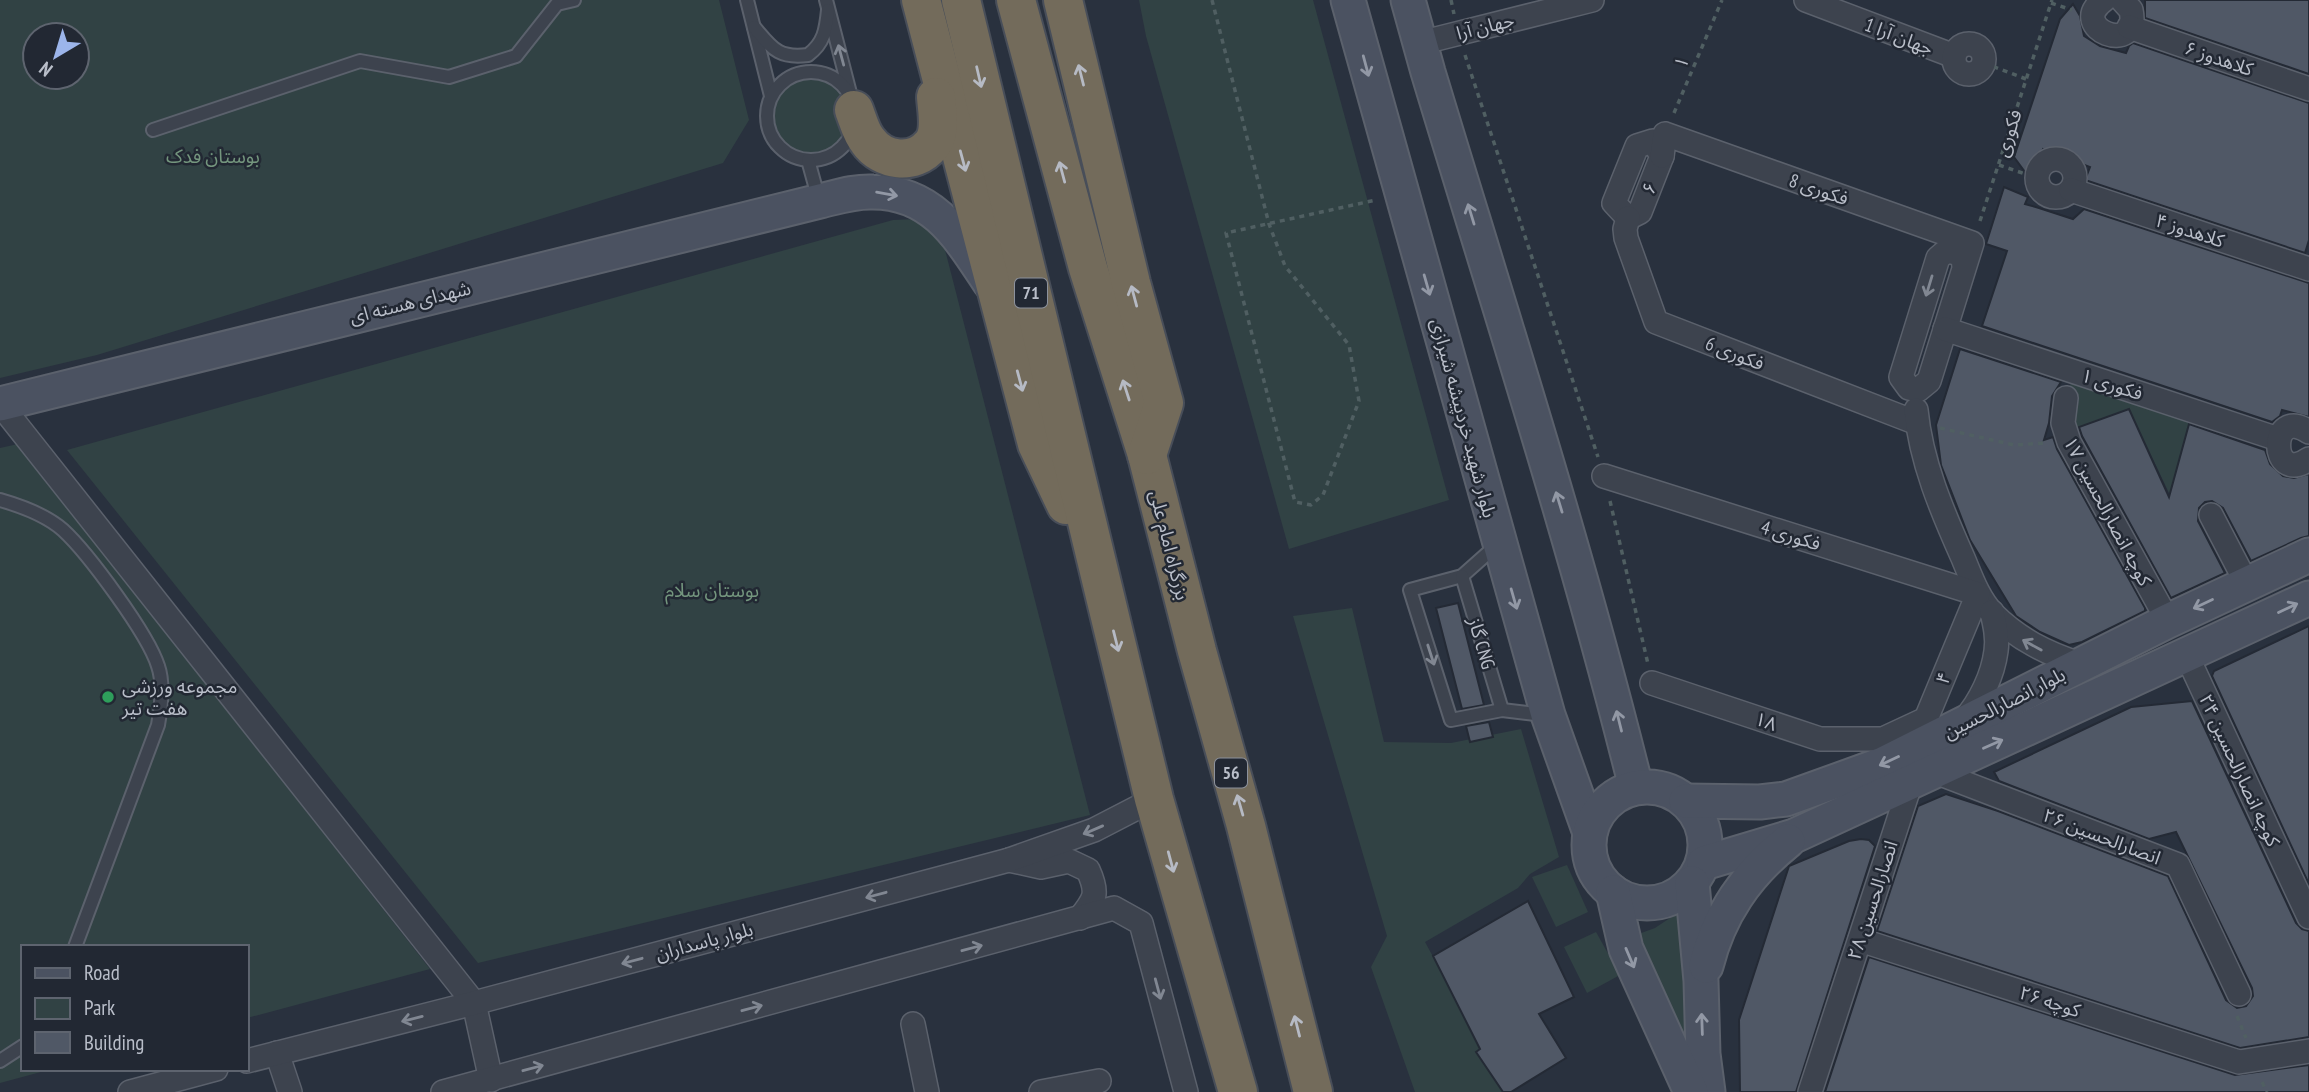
<svg xmlns="http://www.w3.org/2000/svg" width="2309" height="1092" font-family="'PT Sans Narrow','Noto Sans Arabic',sans-serif">
<style>
.green{fill:#314244;fill-rule:evenodd}
.building{fill:#505866;stroke:#242a35;stroke-width:2}
.lines{fill:none;stroke-linecap:round;stroke-linejoin:round}
.lane-casing{stroke:#5b616c;stroke-width:16}
.street-casing{stroke:#5b616c;stroke-width:26}
.secondary-casing{stroke:#5b616c;stroke-width:37}
.highway-casing{stroke:#484e59;stroke-width:42}
.path{stroke:#505f62;stroke-width:3.5;stroke-dasharray:5 5;stroke-linecap:butt}
.lane{stroke:#3d434e;stroke-width:12}
.street{stroke:#3d434e;stroke-width:23}
.secondary{stroke:#4b5261;stroke-width:33}
.highway{stroke:#736b5b;stroke-width:38}
.oneway{stroke:#818792}
.oneway2{stroke:#9298a5}
.oneway3{stroke:#b6bac4}
.leisure-dot{fill:#2e9e5b;stroke:#222833;stroke-width:2.5}
.labels{text-anchor:middle;stroke-width:5;stroke-linejoin:round;paint-order:stroke}
.shield{fill:#222833;stroke:#8c919c;stroke-width:2}
.shield-label{font-size:18px;font-weight:bold;fill:#b9bec9}
.street-label{font-size:19px;fill:#b9bec9;stroke:#222833}
.park-label{font-size:19px;fill:#74967e;stroke:#222833}
.poi-label{font-size:19px;fill:#b9bec9;stroke:#222833;text-anchor:start}
</style>
<rect width="100%" height="100%" fill="#29313e"/>
<g class="green">
<path d="M 0,0 L 719,0 L 749,120 L 723,163 L 97,355 L 0,378 ZM 35,35 L 77,35 L 77,77 L 35,77 Z"/>
<path d="M 1139,0 L 1313,0 L 1449,500 L 1289,549 L 1146,36 Z"/>
<circle cx="811" cy="116" r="37"/>
<path d="M 917,219 L 942,238 L 1090,815 L 478,963 L 67,450 L 893,220 Z"/>
<path d="M 2073,376 L 2192,415 L 2170,495 L 2129,409 L 2076,429 L 2065,403 Z"/>
<path d="M 18,444 L 430,969 L 247,1018 L 247,947 L 23,947 L 23,1069 L 52,1069 L 0,1083 L 0,448 Z"/>
<path d="M 1352,608 L 1384,742 L 1451,743 L 1521,729 L 1559,857 L 1530,874 L 1518,888 L 1425,942 L 1507,1092 L 1415,1092 L 1371,967 L 1387,936 L 1293,616 Z"/>
<path d="M 1567,865 L 1588,912 L 1556,927 L 1532,877 Z"/>
<path d="M 1688,906 L 1691,1055 L 1633,936 L 1655,928 Z"/>
<path d="M 1596,932 L 1620,975 L 1587,993 L 1564,947 Z"/>
</g>
<g class="building">
<path d="M 2145,0 L 2309,0 L 2309,74 L 2145,18 Z"/>
<path d="M 2073,4 L 2080,16 L 2084,36 L 2100,46 L 2126,53 L 2129,46 L 2133,43 L 2309,103 L 2309,240 L 2305,253 L 2085,180 L 2090,167 L 2043,149 L 2038,162 L 2025,172 L 2014,157 L 2060,19 Z"/>
<path d="M 2004,187 L 2028,197 L 2025,204 L 2039,208 L 2073,219 L 2084,209 L 2309,283 L 2309,417 L 2282,410 L 2280,416 L 2272,422 L 1982,326 L 2007,251 L 1986,244 Z"/>
<path d="M 1960,349 L 2061,382 L 2052,396 L 2049,423 L 2044,440 L 2053,437 L 2057,449 L 2145,608 L 2145,611 L 2082,642 L 2069,645 L 2040,632 L 2016,616 L 1970,540 L 1941,465 L 1936,425 Z"/>
<path d="M 2129,409 L 2169,497 L 2189,424 L 2265,450 L 2270,464 L 2283,476 L 2294,478 L 2309,474 L 2309,536 L 2301,538 L 2251,561 L 2223,508 L 2212,501 L 2205,502 L 2199,508 L 2198,521 L 2225,573 L 2171,598 L 2082,436 L 2079,427 Z"/>
<path d="M 1458,603 L 1484,705 L 1462,709 L 1436,608 Z"/>
<path d="M 2309,626 L 2309,884 L 2212,676 L 2214,671 Z"/>
<path d="M 2192,701 L 2296,923 L 2302,929 L 2309,931 L 2309,1037 L 2240,1048 L 1877,931 L 1918,806 L 1946,794 L 1998,811 L 2168,876 L 2226,1000 L 2237,1008 L 2246,1006 L 2253,996 L 2252,988 L 2176,832 L 2149,839 L 1999,781 L 1994,772 L 2131,707 Z"/>
<path d="M 1489,722 L 1493,737 L 1470,742 L 1466,726 Z"/>
<path d="M 1861,839 L 1869,840 L 1875,846 L 1796,1092 L 1740,1092 L 1739,1020 L 1789,866 L 1849,841 Z"/>
<path d="M 1528,901 L 1574,997 L 1539,1014 L 1566,1058 L 1511,1092 L 1503,1092 L 1476,1052 L 1480,1049 L 1433,956 Z"/>
<path d="M 1869,957 L 2235,1075 L 2309,1065 L 2309,1092 L 1825,1092 Z"/>
</g>
<g class="lines">
<defs>
<g id="lane">
<path d="M 747,0 L 771,96"/>
<path d="M 826,0 L 850,93"/>
<path d="M 754,27 C 772,48 778,59 808,55 C 824,43 826,30 828,10"/>
<circle cx="811" cy="116" r="44"/>
<path d="M 153,130 L 360,61 L 449,77 L 516,56 L 557,4 L 574,0"/>
<path d="M 808,160 L 819,200"/>
<path d="M 0,500 C 21,506 46,515 63,530 C 88,553 148,634 158,666 C 164,683 161,708 158,725 L 75,947"/>
<path d="M 1498,544 L 1462,576 L 1410,590 L 1451,720 L 1502,710 L 1544,715"/>
<path d="M 1462,576 L 1502,710"/>
<path d="M 0,1061 L 23,1046"/>
</g>
<g id="street">
<path d="M 1806,0 L 1954,56"/>
<path d="M 2104,0 C 2065,28 2141,58 2131,10 L 2122,0"/>
<path d="M 2129,27 L 2309,89"/>
<path d="M 1420,43 L 1592,0"/>
<circle cx="1969" cy="59" r="15"/>
<path d="M 1653,141 L 1662,156 L 1640,212 L 1628,218 L 1614,203 L 1637,146 Z"/>
<path d="M 1662,156 L 1665,134 L 1972,243 L 1929,381 L 1918,390 L 1909,388 L 1901,377 L 1938,258 L 1945,252 L 1955,252 L 1963,258 L 1964,267"/>
<circle cx="2056" cy="178" r="19"/>
<path d="M 2071,190 L 2309,269"/>
<path d="M 1628,218 L 1625,229 L 1626,238 L 1656,322 L 1917,423"/>
<path d="M 1945,329 L 2278,439"/>
<path d="M 2066,398 L 2063,423 L 2069,442 L 2168,621"/>
<path d="M 0,404 L 474,1003 L 491,1080"/>
<path d="M 1916,410 C 1921,462 1942,511 1963,558 C 1971,577 1978,598 1993,614 C 2018,639 2046,653 2080,664"/>
<path d="M 2309,432 C 2268,404 2269,487 2309,459"/>
<path d="M 1604,476 L 1978,594 L 1926,719 L 1883,739 L 1820,739 L 1652,683"/>
<path d="M 2211,515 L 2247,584"/>
<path d="M 2187,656 L 2309,917"/>
<path d="M 1964,720 C 1980,702 1993,675 1996,651 C 1998,638 1995,625 1992,612"/>
<path d="M 1933,771 L 2178,865 L 2239,994"/>
<path d="M 1009,860 L 1041,867 L 1069,861 L 1088,870 C 1099,894 1095,899 1080,918"/>
<path d="M 1860,940 L 2239,1062 L 2309,1051"/>
<path d="M 913,1024 L 927,1092"/>
<path d="M 277,1053 L 290,1092"/>
<path d="M 247,1061 L 474,1003 L 1009,860 L 1094,830 L 1154,799"/>
<path d="M 130,1092 L 216,1069"/>
<path d="M 443,1092 L 1114,908 L 1141,923 L 1186,1092"/>
<path d="M 1041,1092 L 1099,1081"/>
<path d="M 1810,1092 L 1911,782"/>
</g>
<g id="secondary">
<path d="M 1348,0 L 1548,715 L 1590,833"/>
<path d="M 1408,0 L 1428,72 C 1500,310 1576,546 1636,787"/>
<path d="M 0,404 L 820,201 C 837,197 855,191 873,192 C 934,192 960,238 990,283"/>
<circle cx="1647" cy="845" r="58"/>
<path d="M 1686,801 L 1760,802 L 1786,799 L 1883,764 L 2168,621 L 2309,555"/>
<path d="M 1704,863 L 1794,836 L 2309,598"/>
<path d="M 1692,883 L 1701,981 L 1703,1054 L 1708,1092"/>
<path d="M 1613,892 L 1626,949 L 1691,1092"/>
<path d="M 1706,966 C 1719,914 1746,875 1788,841"/>
</g>
<g id="highway">
<path d="M 921,0 L 1037,444 L 1066,505"/>
<path d="M 961,0 L 1154,799 L 1238,1092"/>
<path d="M 1016,0 L 1088,268 L 1147,455 L 1197,651 L 1246,826 L 1313,1092"/>
<path d="M 1063,0 L 1131,283 L 1164,403 L 1147,455"/>
<path d="M 854,110 C 858,120 861,133 868,141 C 882,161 914,166 931,145 C 942,133 937,112 936,97"/>
</g>
</defs>
<use href="#lane" class="lane-casing"/>
<use href="#street" class="street-casing"/>
<use href="#secondary" class="secondary-casing"/>
<use href="#highway" class="highway-casing"/>
<g class="path">
<path d="M 1212,0 L 1269,224 L 1285,266 L 1349,345 L 1359,401 L 1323,495 L 1311,505 L 1295,502 L 1226,233 L 1376,200"/>
<path d="M 1451,0 L 1454,14"/>
<path d="M 2051,3 L 2072,10"/>
<path d="M 1465,55 L 1598,457"/>
<path d="M 1984,63 L 2026,79"/>
<path d="M 1674,113 L 1722,0"/>
<path d="M 1999,165 L 2037,178"/>
<path d="M 1980,221 L 2052,0"/>
<path d="M 1940,428 L 2014,445 L 2046,443"/>
<path d="M 1610,501 L 1648,664"/>
<path d="M 2237,1016 L 2246,1038"/>
<path d="M 2262,1082 L 2267,1092"/>
</g>
<use href="#lane" class="lane"/>
<use href="#street" class="street"/>
<use href="#secondary" class="secondary"/>
<use href="#highway" class="highway"/>
</g>
<defs><path id="oneway-shaft" d="M-6 0H5M1.5-3L5.5 0L1.5 3" fill="none" stroke-width="1.6" stroke-linecap="round" stroke-linejoin="round" transform="scale(1.75)"/></defs>
<g class="oneway">
<use href="#oneway-shaft" transform="translate(841 55) rotate(-105)"/>
<use href="#oneway-shaft" transform="translate(1929 286) rotate(107)"/>
<use href="#oneway-shaft" transform="translate(2032 645) rotate(-151)"/>
<use href="#oneway-shaft" transform="translate(1431 655) rotate(72)"/>
<use href="#oneway-shaft" transform="translate(1093 830) rotate(157)"/>
<use href="#oneway-shaft" transform="translate(876 895) rotate(165)"/>
<use href="#oneway-shaft" transform="translate(972 948) rotate(-15)"/>
<use href="#oneway-shaft" transform="translate(632 961) rotate(165)"/>
<use href="#oneway-shaft" transform="translate(1158 989) rotate(75)"/>
<use href="#oneway-shaft" transform="translate(752 1008) rotate(-15)"/>
<use href="#oneway-shaft" transform="translate(412 1019) rotate(166)"/>
<use href="#oneway-shaft" transform="translate(533 1068) rotate(-15)"/>
</g>
<g class="oneway2">
<use href="#oneway-shaft" transform="translate(1366 66) rotate(75)"/>
<use href="#oneway-shaft" transform="translate(887 194) rotate(10)"/>
<use href="#oneway-shaft" transform="translate(1471 214) rotate(-107)"/>
<use href="#oneway-shaft" transform="translate(1427 285) rotate(74)"/>
<use href="#oneway-shaft" transform="translate(1559 502) rotate(-107)"/>
<use href="#oneway-shaft" transform="translate(1514 599) rotate(74)"/>
<use href="#oneway-shaft" transform="translate(2203 604) rotate(155)"/>
<use href="#oneway-shaft" transform="translate(2288 608) rotate(-25)"/>
<use href="#oneway-shaft" transform="translate(1619 721) rotate(-104)"/>
<use href="#oneway-shaft" transform="translate(1993 744) rotate(-24)"/>
<use href="#oneway-shaft" transform="translate(1889 761) rotate(155)"/>
<use href="#oneway-shaft" transform="translate(1630 958) rotate(67)"/>
<use href="#oneway-shaft" transform="translate(1702 1024) rotate(-92)"/>
</g>
<g class="oneway3">
<use href="#oneway-shaft" transform="translate(1081 75) rotate(-104)"/>
<use href="#oneway-shaft" transform="translate(979 77) rotate(77)"/>
<use href="#oneway-shaft" transform="translate(963 161) rotate(75)"/>
<use href="#oneway-shaft" transform="translate(1062 172) rotate(-105)"/>
<use href="#oneway-shaft" transform="translate(1134 296) rotate(-105)"/>
<use href="#oneway-shaft" transform="translate(1020 381) rotate(75)"/>
<use href="#oneway-shaft" transform="translate(1126 390) rotate(-108)"/>
<use href="#oneway-shaft" transform="translate(1116 641) rotate(76)"/>
<use href="#oneway-shaft" transform="translate(1240 805) rotate(-106)"/>
<use href="#oneway-shaft" transform="translate(1171 862) rotate(75)"/>
<use href="#oneway-shaft" transform="translate(1297 1026) rotate(-104)"/>
</g>
<circle class="leisure-dot" cx="108" cy="697" r="7"/>
<g class="labels">
<g class="shield">
<rect x="1015" y="278.5" width="32" height="29" rx="5"/>
<rect x="1215" y="758.5" width="32" height="29" rx="5"/>
</g>
<g class="shield-label">
<text x="1031" y="299">71</text>
<text x="1231" y="779">56</text>
</g>
<g class="street-label">
<text transform="translate(1485 26) rotate(-14)" y="7">جهان آرا</text>
<text transform="translate(1899 36) rotate(21)" y="7">جهان آرا 1</text>
<text transform="translate(2219 58) rotate(19)" y="7">کلاهدوز ۶</text>
<text transform="translate(1681 62) rotate(-67)" y="7">۱</text>
<text transform="translate(2008 133) rotate(-72)" y="7">فکوری</text>
<text transform="translate(1649 188) rotate(-69)" y="7">۶</text>
<text transform="translate(1819 189) rotate(19)" y="7">فکوری 8</text>
<text transform="translate(2190 230) rotate(18)" y="7">کلاهدوز ۴</text>
<text transform="translate(410 302) rotate(-14)" y="7">شهدای هسته ای</text>
<text transform="translate(1735 353) rotate(21)" y="7">فکوری 6</text>
<text transform="translate(2112 384) rotate(18)" y="7">فکوری ۱</text>
<text transform="translate(1464 418) rotate(75)" y="7">بلوار شهید خردپیشه شیرازی</text>
<text transform="translate(2108 511) rotate(62)" y="7">کوچه انصارالحسین ۱۷</text>
<text transform="translate(1791 535) rotate(17)" y="7">فکوری 4</text>
<text transform="translate(1170 545) rotate(76)" y="7">بزرگراه امام علی</text>
<text transform="translate(1482 643) rotate(74)" y="7">گاز CNG</text>
<text transform="translate(1943 678) rotate(-67)" y="7">۴</text>
<text transform="translate(2004 703) rotate(-27)" y="7">بلوار انصارالحسین</text>
<text transform="translate(1766 721) rotate(18)" y="7">۱۸</text>
<text transform="translate(2240 770) rotate(65)" y="7">کوچه انصارالحسین ۲۴</text>
<text transform="translate(2102 836) rotate(21)" y="7">انصارالحسین ۲۶</text>
<text transform="translate(1872 900) rotate(-72)" y="7">انصارالحسین ۲۸</text>
<text transform="translate(704 941) rotate(-15)" y="7">بلوار پاسداران</text>
<text transform="translate(2050 1001) rotate(18)" y="7">کوچه ۲۶</text>
</g>
<g class="park-label">
<text x="213" y="163">بوستان فدک</text>
<text x="712" y="597">بوستان سلام</text>
</g>
<g class="poi-label">
<text x="122" y="693">مجموعه ورزشی<tspan x="122" dy="22">هفت تیر</tspan></text>
</g>
</g>
<rect x="21" y="945" width="228" height="126" fill="#222833" stroke="#5e646f" stroke-width="2"/>
<rect x="35" y="968" width="35" height="10" fill="#4b5261" stroke="#5e646f" stroke-width="2"/>
<text x="84" y="980" font-size="21" fill="#b9bec9">Road</text>
<rect x="35" y="998" width="35" height="21" fill="#314244" stroke="#5e646f" stroke-width="2"/>
<text x="84" y="1015" font-size="21" fill="#b9bec9">Park</text>
<rect x="35" y="1032" width="35" height="21" fill="#505866" stroke="#5e646f" stroke-width="2"/>
<text x="84" y="1050" font-size="21" fill="#b9bec9">Building</text>
<g transform="translate(56 56) rotate(218)"><circle r="33" fill="#222833" stroke="#5e646f" stroke-width="2"/>
<path d="M0-5L12 26L0 18L-12 26Z" fill="#9cb5eb"/>
<text y="-10" font-size="19" font-weight="bold" text-anchor="middle" fill="#b9bec9">N</text>
</g>
</svg>
